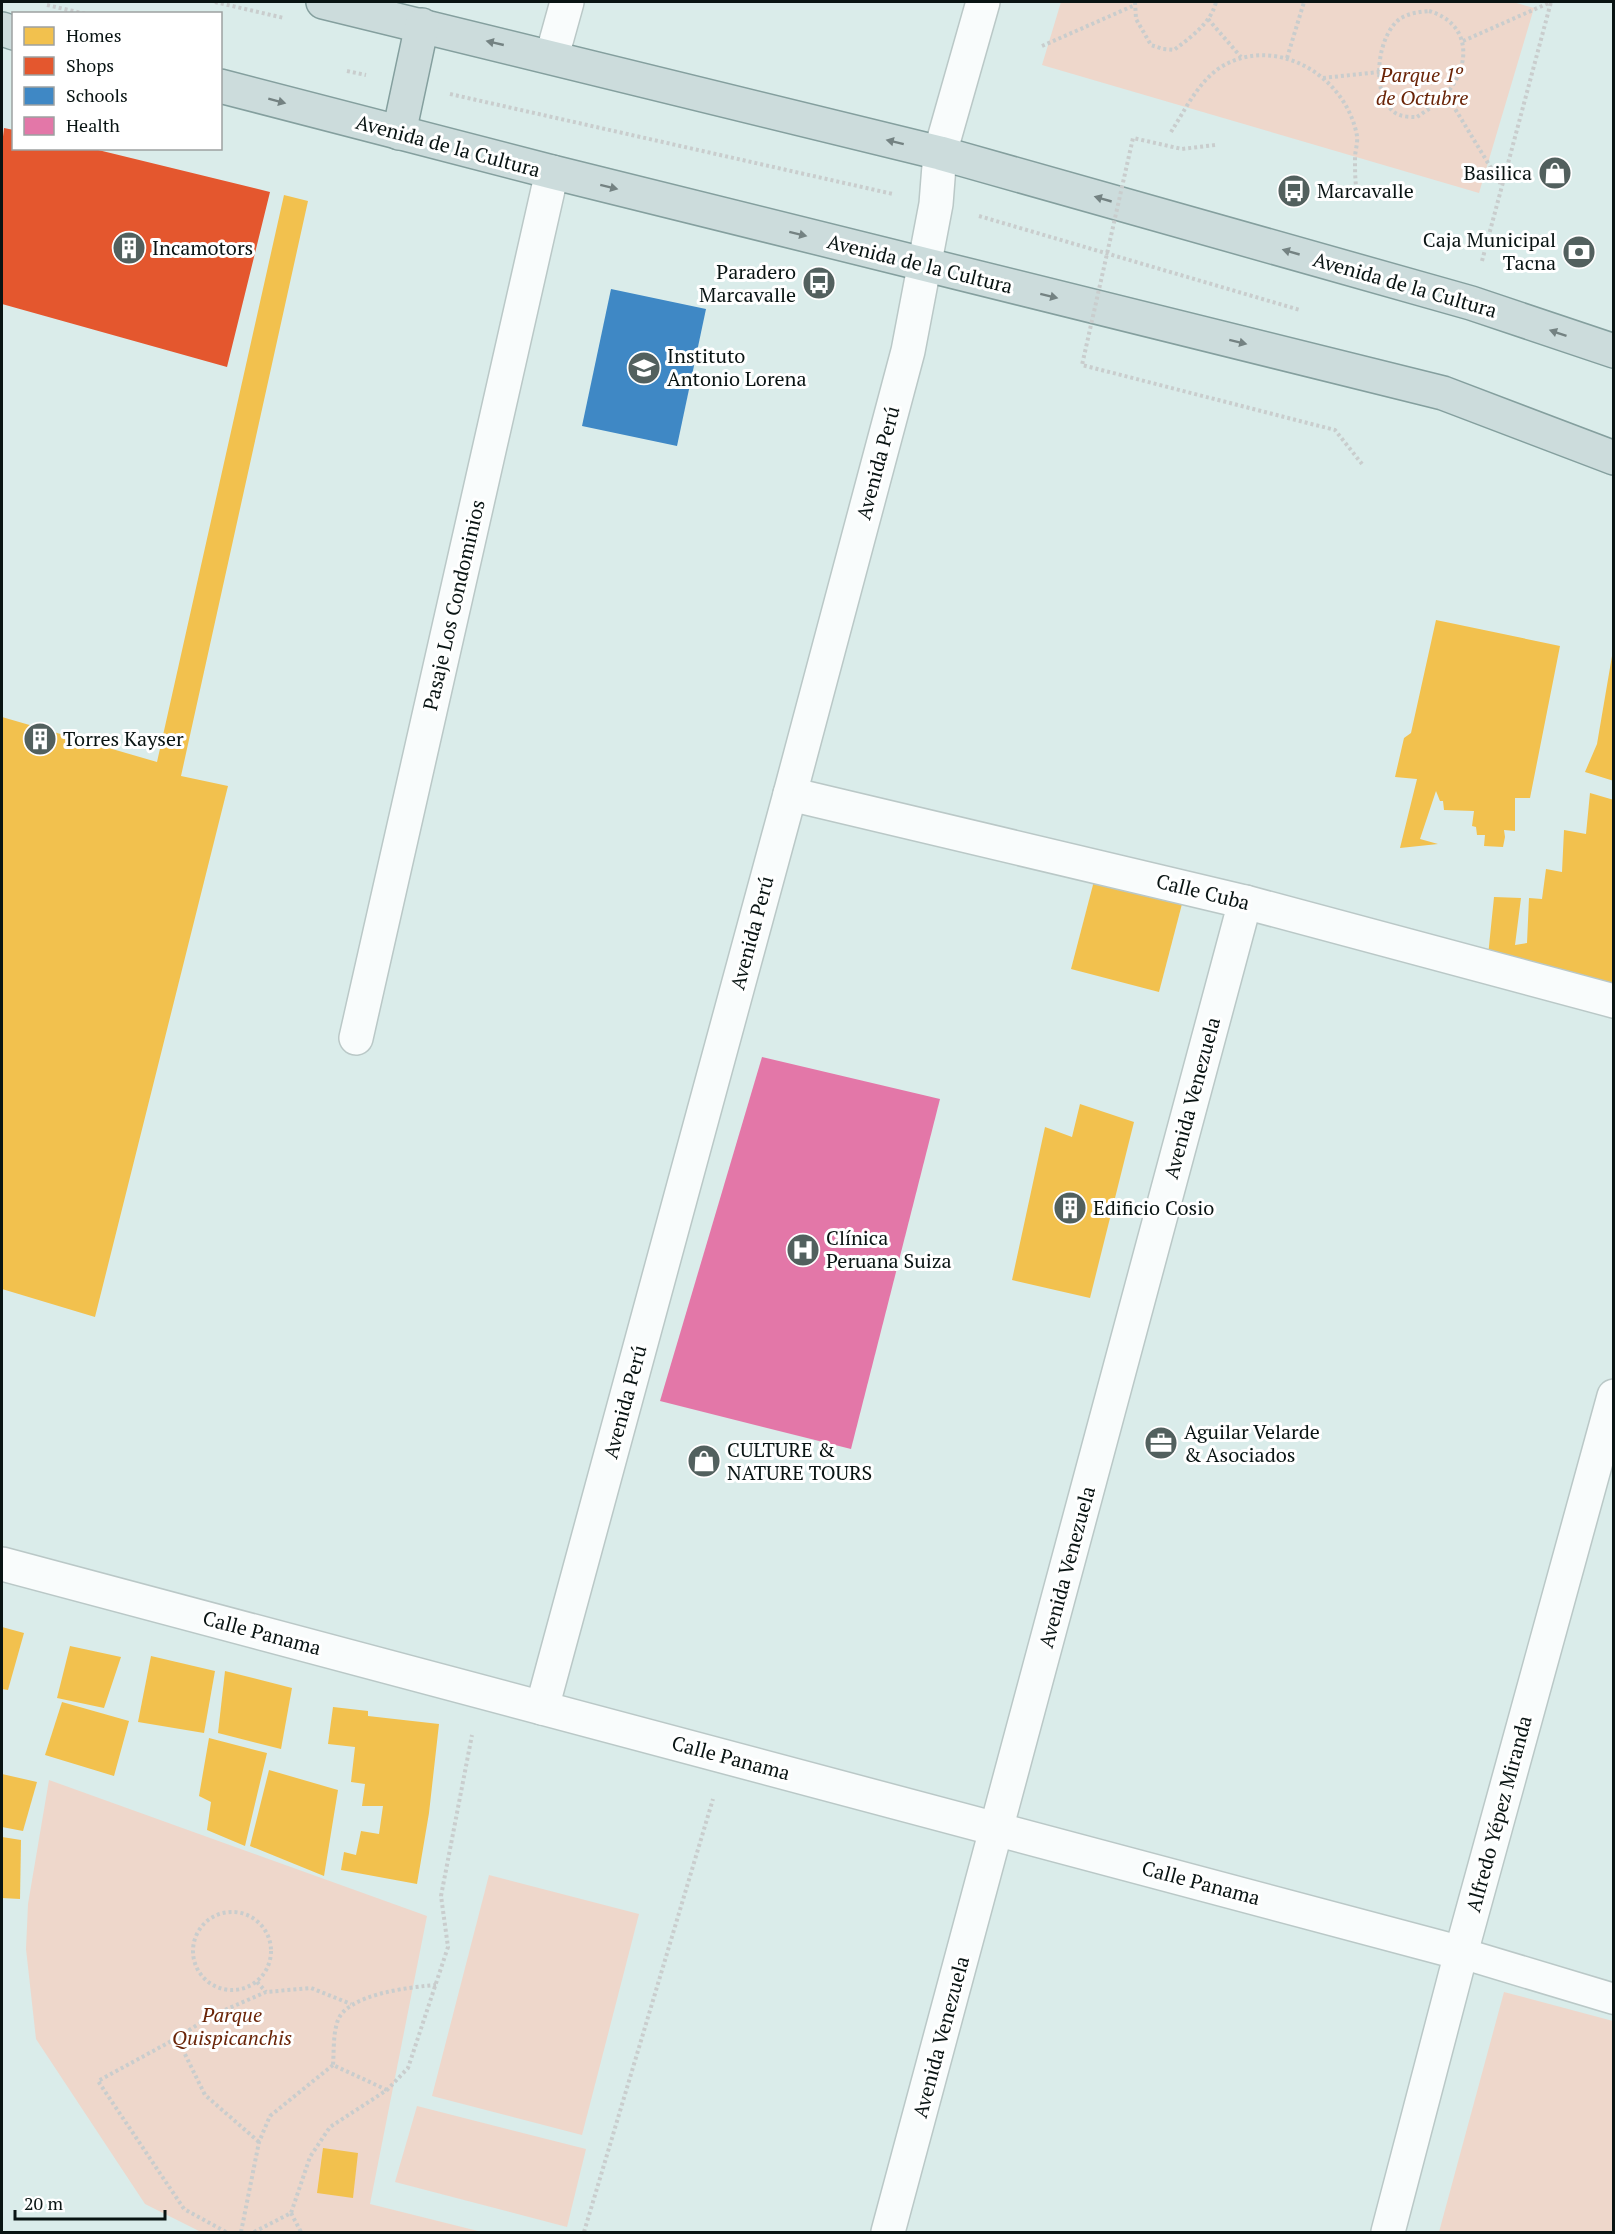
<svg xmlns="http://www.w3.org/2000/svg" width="1615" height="2234" font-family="'PT Serif',serif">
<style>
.green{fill:#eed7cb}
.homes{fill:#f2c14e}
.shops{fill:#e4572e}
.schools{fill:#3f88c5}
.health{fill:#e377a8}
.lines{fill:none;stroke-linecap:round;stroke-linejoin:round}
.pedestrian-casing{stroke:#bac8c7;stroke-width:33}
.minor-casing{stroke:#bac8c7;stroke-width:36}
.tertiary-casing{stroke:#bac8c7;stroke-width:36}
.trunk-casing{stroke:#849f9e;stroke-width:36}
.path{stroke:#c9cdcd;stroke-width:4;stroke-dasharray:3 3;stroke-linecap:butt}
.pedestrian{stroke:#f9fcfc;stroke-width:30}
.minor{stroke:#f9fcfc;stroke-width:33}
.tertiary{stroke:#f9fcfc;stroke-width:33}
.trunk{stroke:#ccdcdc;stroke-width:33}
.path-bridge{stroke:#c9cdcd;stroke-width:4;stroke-dasharray:3 3;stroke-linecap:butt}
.oneway{fill:#748282}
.labels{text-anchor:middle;stroke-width:6;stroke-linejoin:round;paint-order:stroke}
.park-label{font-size:20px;font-style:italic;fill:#6a2407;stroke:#fff}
.street-label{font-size:20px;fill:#091413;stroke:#fff}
.poi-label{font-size:20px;fill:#091413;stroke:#fff;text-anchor:start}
</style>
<rect width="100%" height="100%" fill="#daecea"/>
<g class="green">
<path d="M 1061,2 L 1513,2 L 1534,8 L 1479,193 L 1042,65 Z"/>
<path d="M 49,1780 L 427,1916 L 370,2204 L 482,2232 L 201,2232 L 145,2204 L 36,2039 L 26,1949 L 28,1904 Z"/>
<path d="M 489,1875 L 639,1914 L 582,2135 L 432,2096 Z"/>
<path d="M 1504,1992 L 1613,2021 L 1613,2232 L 1439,2232 Z"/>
<path d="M 417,2106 L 586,2149 L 567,2227 L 395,2182 Z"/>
</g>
<g class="homes">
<path d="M 284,195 L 308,201 L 181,776 L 228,786 L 95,1317 L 2,1289 L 2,717 L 157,762 Z"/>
<path d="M 1436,620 L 1560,646 L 1530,798 L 1515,798 L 1515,831 L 1504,830 L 1505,837 L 1503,847 L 1484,846 L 1485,835 L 1477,835 L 1476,827 L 1472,826 L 1474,811 L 1444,810 L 1443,801 L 1440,801 L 1436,791 L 1420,839 L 1438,844 L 1400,848 L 1417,779 L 1395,777 L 1404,738 L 1411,733 Z"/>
<path d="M 1612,656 L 1614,656 L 1614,781 L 1585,772 L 1597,744 Z"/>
<path d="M 1590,793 L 1614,800 L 1614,988 L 1517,957 L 1488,956 L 1494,897 L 1521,898 L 1515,945 L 1527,943 L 1529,898 L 1542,899 L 1546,869 L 1562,872 L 1564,830 L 1586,834 Z"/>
<path d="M 1094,881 L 1182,904 L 1159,992 L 1071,969 Z"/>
<path d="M 1080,1104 L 1134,1122 L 1090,1298 L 1012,1280 L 1045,1127 L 1072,1137 Z"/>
<path d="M 2,1627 L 24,1633 L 8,1690 L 2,1689 Z"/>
<path d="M 70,1646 L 121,1657 L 104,1708 L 57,1698 Z"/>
<path d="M 151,1656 L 215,1671 L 204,1733 L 138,1722 Z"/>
<path d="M 225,1671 L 292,1688 L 281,1749 L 218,1733 Z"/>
<path d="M 62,1702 L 129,1721 L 114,1776 L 45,1755 Z"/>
<path d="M 333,1707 L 368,1711 L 368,1716 L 439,1724 L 429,1813 L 417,1884 L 341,1870 L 344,1852 L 356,1855 L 361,1831 L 379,1834 L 383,1806 L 362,1806 L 365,1784 L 351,1782 L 355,1747 L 328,1744 Z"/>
<path d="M 209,1738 L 267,1753 L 245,1846 L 207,1830 L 211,1802 L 199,1796 Z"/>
<path d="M 269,1770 L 338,1790 L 324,1876 L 250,1846 Z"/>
<path d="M 2,1774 L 37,1782 L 23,1831 L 2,1827 Z"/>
<path d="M 2,1837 L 21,1840 L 20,1899 L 2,1898 Z"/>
<path d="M 323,2148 L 358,2153 L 353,2198 L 317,2193 Z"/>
</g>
<path class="shops" d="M 4,128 L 14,130 L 14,148 L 90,148 L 270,192 L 227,367 L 2,304 L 2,145 Z"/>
<path class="schools" d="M 611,289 L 706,309 L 677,446 L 582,426 Z"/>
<path class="health" d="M 762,1057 L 940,1099 L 851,1449 L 660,1401 Z"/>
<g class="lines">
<defs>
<path id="pedestrian" d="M 1461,1953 L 1614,1999"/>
<g id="minor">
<path d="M 552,56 L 567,2"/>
<path d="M 790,794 L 1245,902 L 1614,1001"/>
<path d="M 356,1038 L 552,172"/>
<path d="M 2,1564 L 1461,1953"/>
<path d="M 542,1708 L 790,794 L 908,351 L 936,204 L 940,153"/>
<path d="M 888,2232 L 1245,902"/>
<path d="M 1388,2232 L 1461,1953 L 1614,1396"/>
</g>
<path id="tertiary" d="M 940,153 L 983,2"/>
<g id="trunk">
<path d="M 323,2 L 940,153 L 1471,303 L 1614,351"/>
<path d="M 2,29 L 14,33"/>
<path d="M 220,86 L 552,172 L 1443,393 L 1614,458"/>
<path d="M 399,133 L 422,25"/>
</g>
</defs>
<use href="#pedestrian" class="pedestrian-casing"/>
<use href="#minor" class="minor-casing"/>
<use href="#tertiary" class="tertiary-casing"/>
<use href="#trunk" class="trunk-casing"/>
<g class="path">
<path d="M 215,2 L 284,18"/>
<path d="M 1135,2 L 1136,19 L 1151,45 L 1163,49 L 1174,50 C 1191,37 1211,23 1216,2"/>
<path d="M 47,5 L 86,14"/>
<path d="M 1429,11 C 1470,23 1472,63 1447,93 C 1439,103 1427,110 1417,117 C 1410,117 1400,117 1394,112 C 1370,93 1377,34 1401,18 C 1410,13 1419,12 1429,11 Z"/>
<path d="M 1208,19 L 1241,57"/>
<path d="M 1463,41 L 1551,2"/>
<path d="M 1042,46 L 1135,5"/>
<path d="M 1287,58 L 1304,2"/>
<path d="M 347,71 L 366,75"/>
<path d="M 1323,78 L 1379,72"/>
<path d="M 450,94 L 893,194"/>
<path d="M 1446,94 L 1502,186"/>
<path d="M 1171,132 C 1185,110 1198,82 1221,67 C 1275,34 1346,75 1357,136 C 1358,143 1355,151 1355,158 C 1355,167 1355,177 1356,186"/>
<path d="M 979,216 L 1300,310"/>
<path d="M 1482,261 L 1551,2"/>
<circle cx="232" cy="1951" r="39"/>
<path d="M 257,1982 L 266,1992"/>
<path d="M 177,2038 L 205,2095 L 259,2142"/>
<path d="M 387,2090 L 333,2065 C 334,2052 333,2036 337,2023 C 344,1994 411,1987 436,1985"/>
<path d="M 291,2213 L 301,2232"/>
<path d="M 226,2232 L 184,2209 L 98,2081 L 177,2038 L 211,2016 L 266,1992 L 311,1988 L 351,2004"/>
<path d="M 241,2232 L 259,2142 L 270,2116 L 333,2065"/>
<path d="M 254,2232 L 291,2213 L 310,2157 L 330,2127 L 387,2090 L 408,2068 L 448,1947 L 441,1896 L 472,1735"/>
<path d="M 584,2232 L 713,1799"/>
</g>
<use href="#pedestrian" class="pedestrian"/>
<use href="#minor" class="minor"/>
<use href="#tertiary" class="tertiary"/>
<use href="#trunk" class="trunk"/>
<path class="path-bridge" d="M 1215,145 L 1182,149 L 1133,138 L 1082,365 L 1335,430 L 1362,464"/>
</g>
<defs><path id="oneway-solid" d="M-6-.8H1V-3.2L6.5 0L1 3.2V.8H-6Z" transform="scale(1.5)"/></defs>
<g class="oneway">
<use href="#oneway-solid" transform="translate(495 43) rotate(-167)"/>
<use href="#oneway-solid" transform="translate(277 101) rotate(15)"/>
<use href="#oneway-solid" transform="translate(895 142) rotate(-166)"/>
<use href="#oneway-solid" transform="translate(609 187) rotate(14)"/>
<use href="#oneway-solid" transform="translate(1103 199) rotate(-164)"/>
<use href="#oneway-solid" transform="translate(798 234) rotate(14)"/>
<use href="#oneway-solid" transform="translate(1291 252) rotate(-164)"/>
<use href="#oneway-solid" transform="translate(1049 296) rotate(14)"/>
<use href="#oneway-solid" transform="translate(1558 333) rotate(-161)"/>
<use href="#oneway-solid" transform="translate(1238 342) rotate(14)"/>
</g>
<defs>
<symbol id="shop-disc" viewBox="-11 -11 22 22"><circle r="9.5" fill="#52605e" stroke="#fff"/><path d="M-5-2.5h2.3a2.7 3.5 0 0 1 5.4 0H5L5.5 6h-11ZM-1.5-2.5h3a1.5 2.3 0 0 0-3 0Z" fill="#fff"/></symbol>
<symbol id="bus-disc" viewBox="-11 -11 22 22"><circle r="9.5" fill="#52605e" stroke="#fff"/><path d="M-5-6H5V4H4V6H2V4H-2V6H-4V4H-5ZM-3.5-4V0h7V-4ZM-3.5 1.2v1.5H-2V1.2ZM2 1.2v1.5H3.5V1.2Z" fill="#fff"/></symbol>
<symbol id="building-disc" viewBox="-11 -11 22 22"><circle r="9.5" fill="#52605e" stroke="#fff"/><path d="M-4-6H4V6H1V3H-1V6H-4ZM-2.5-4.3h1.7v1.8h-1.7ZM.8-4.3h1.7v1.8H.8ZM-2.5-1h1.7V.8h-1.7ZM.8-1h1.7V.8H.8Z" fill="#fff"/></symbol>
<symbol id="bank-disc" viewBox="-11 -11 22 22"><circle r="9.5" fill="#52605e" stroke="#fff"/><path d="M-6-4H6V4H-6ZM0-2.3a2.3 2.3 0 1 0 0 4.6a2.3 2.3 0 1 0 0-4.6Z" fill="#fff"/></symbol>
<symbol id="university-disc" viewBox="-11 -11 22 22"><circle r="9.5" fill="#52605e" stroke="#fff"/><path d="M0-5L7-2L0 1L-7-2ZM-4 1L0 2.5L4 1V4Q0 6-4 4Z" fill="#fff"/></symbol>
<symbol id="hospital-disc" viewBox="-11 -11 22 22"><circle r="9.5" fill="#52605e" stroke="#fff"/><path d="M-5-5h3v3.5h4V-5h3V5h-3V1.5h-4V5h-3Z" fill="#fff"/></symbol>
<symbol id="office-disc" viewBox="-11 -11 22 22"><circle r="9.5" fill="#52605e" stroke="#fff"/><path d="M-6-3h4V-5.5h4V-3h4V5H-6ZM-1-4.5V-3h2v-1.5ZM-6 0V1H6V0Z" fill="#fff"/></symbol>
</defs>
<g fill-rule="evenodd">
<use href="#shop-disc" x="1536" y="154" width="38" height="38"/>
<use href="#bus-disc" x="1275" y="172" width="38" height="38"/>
<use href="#building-disc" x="110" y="229" width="38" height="38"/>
<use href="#bank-disc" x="1560" y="233" width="38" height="38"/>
<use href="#bus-disc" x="800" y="264" width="38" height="38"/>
<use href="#university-disc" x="625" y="349" width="38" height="38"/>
<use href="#building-disc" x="21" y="720" width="38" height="38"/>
<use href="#building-disc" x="1051" y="1189" width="38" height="38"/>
<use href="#hospital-disc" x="784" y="1231" width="38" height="38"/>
<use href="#office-disc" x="1142" y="1424" width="38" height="38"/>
<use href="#shop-disc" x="685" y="1442" width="38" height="38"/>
</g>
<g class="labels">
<g class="park-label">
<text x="1422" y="82">Parque 1º<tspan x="1422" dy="23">de Octubre</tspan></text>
<text x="232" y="2022">Parque<tspan x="232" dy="23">Quispicanchis</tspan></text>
</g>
<g class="street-label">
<text transform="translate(448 146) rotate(15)" y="7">Avenida de la Cultura</text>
<text transform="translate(920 264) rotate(14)" y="7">Avenida de la Cultura</text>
<text transform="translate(1405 285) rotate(16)" y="7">Avenida de la Cultura</text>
<text transform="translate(878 463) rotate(-75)" y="7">Avenida Perú</text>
<text transform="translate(454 605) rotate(-77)" y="7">Pasaje Los Condominios</text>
<text transform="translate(1203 892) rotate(14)" y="7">Calle Cuba</text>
<text transform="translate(752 933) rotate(-75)" y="7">Avenida Perú</text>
<text transform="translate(1192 1098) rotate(-75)" y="7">Avenida Venezuela</text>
<text transform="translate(625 1402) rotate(-75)" y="7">Avenida Perú</text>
<text transform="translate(1067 1567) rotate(-75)" y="7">Avenida Venezuela</text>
<text transform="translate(262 1633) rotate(15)" y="7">Calle Panama</text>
<text transform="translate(731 1758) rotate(15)" y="7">Calle Panama</text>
<text transform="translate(1499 1814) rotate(-75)" y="7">Alfredo Yépez Miranda</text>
<text transform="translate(1201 1883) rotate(15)" y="7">Calle Panama</text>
<text transform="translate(941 2037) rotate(-75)" y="7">Avenida Venezuela</text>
</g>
<g class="poi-label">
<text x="1532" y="180" text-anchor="end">Basilica</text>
<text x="1317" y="198">Marcavalle</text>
<text x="1556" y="247" text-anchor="end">Caja Municipal<tspan x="1556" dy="23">Tacna</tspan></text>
<text x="152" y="255">Incamotors</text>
<text x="796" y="279" text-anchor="end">Paradero<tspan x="796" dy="23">Marcavalle</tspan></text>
<text x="667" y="363">Instituto<tspan x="667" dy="23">Antonio Lorena</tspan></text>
<text x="63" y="746">Torres Kayser</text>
<text x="1093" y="1215">Edificio Cosio</text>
<text x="826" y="1245">Clínica<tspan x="826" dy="23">Peruana Suiza</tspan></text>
<text x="1184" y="1439">Aguilar Velarde<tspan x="1184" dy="23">&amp; Asociados</tspan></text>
<text x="727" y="1457">CULTURE &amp;<tspan x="727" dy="23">NATURE TOURS</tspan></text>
</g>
</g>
<rect width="1615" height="2234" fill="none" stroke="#091413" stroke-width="6"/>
<rect x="12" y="12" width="210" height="138" fill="#ffffff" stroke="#9da1a1" stroke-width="1.5"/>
<rect x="24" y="27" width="30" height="18" fill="#f2c14e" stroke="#9da1a1" stroke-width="1.5"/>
<text x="66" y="42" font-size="18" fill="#091413">Homes</text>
<rect x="24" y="57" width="30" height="18" fill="#e4572e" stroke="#9da1a1" stroke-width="1.5"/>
<text x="66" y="72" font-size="18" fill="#091413">Shops</text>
<rect x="24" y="87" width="30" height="18" fill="#3f88c5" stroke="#9da1a1" stroke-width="1.5"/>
<text x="66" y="102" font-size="18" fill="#091413">Schools</text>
<rect x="24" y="117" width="30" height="18" fill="#e377a8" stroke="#9da1a1" stroke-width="1.5"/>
<text x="66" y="132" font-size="18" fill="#091413">Health</text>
<path d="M15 2210v9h150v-9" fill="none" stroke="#091413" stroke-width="3"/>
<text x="24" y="2210" font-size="18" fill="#091413" stroke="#ffffff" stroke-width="4.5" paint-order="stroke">20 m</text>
</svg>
